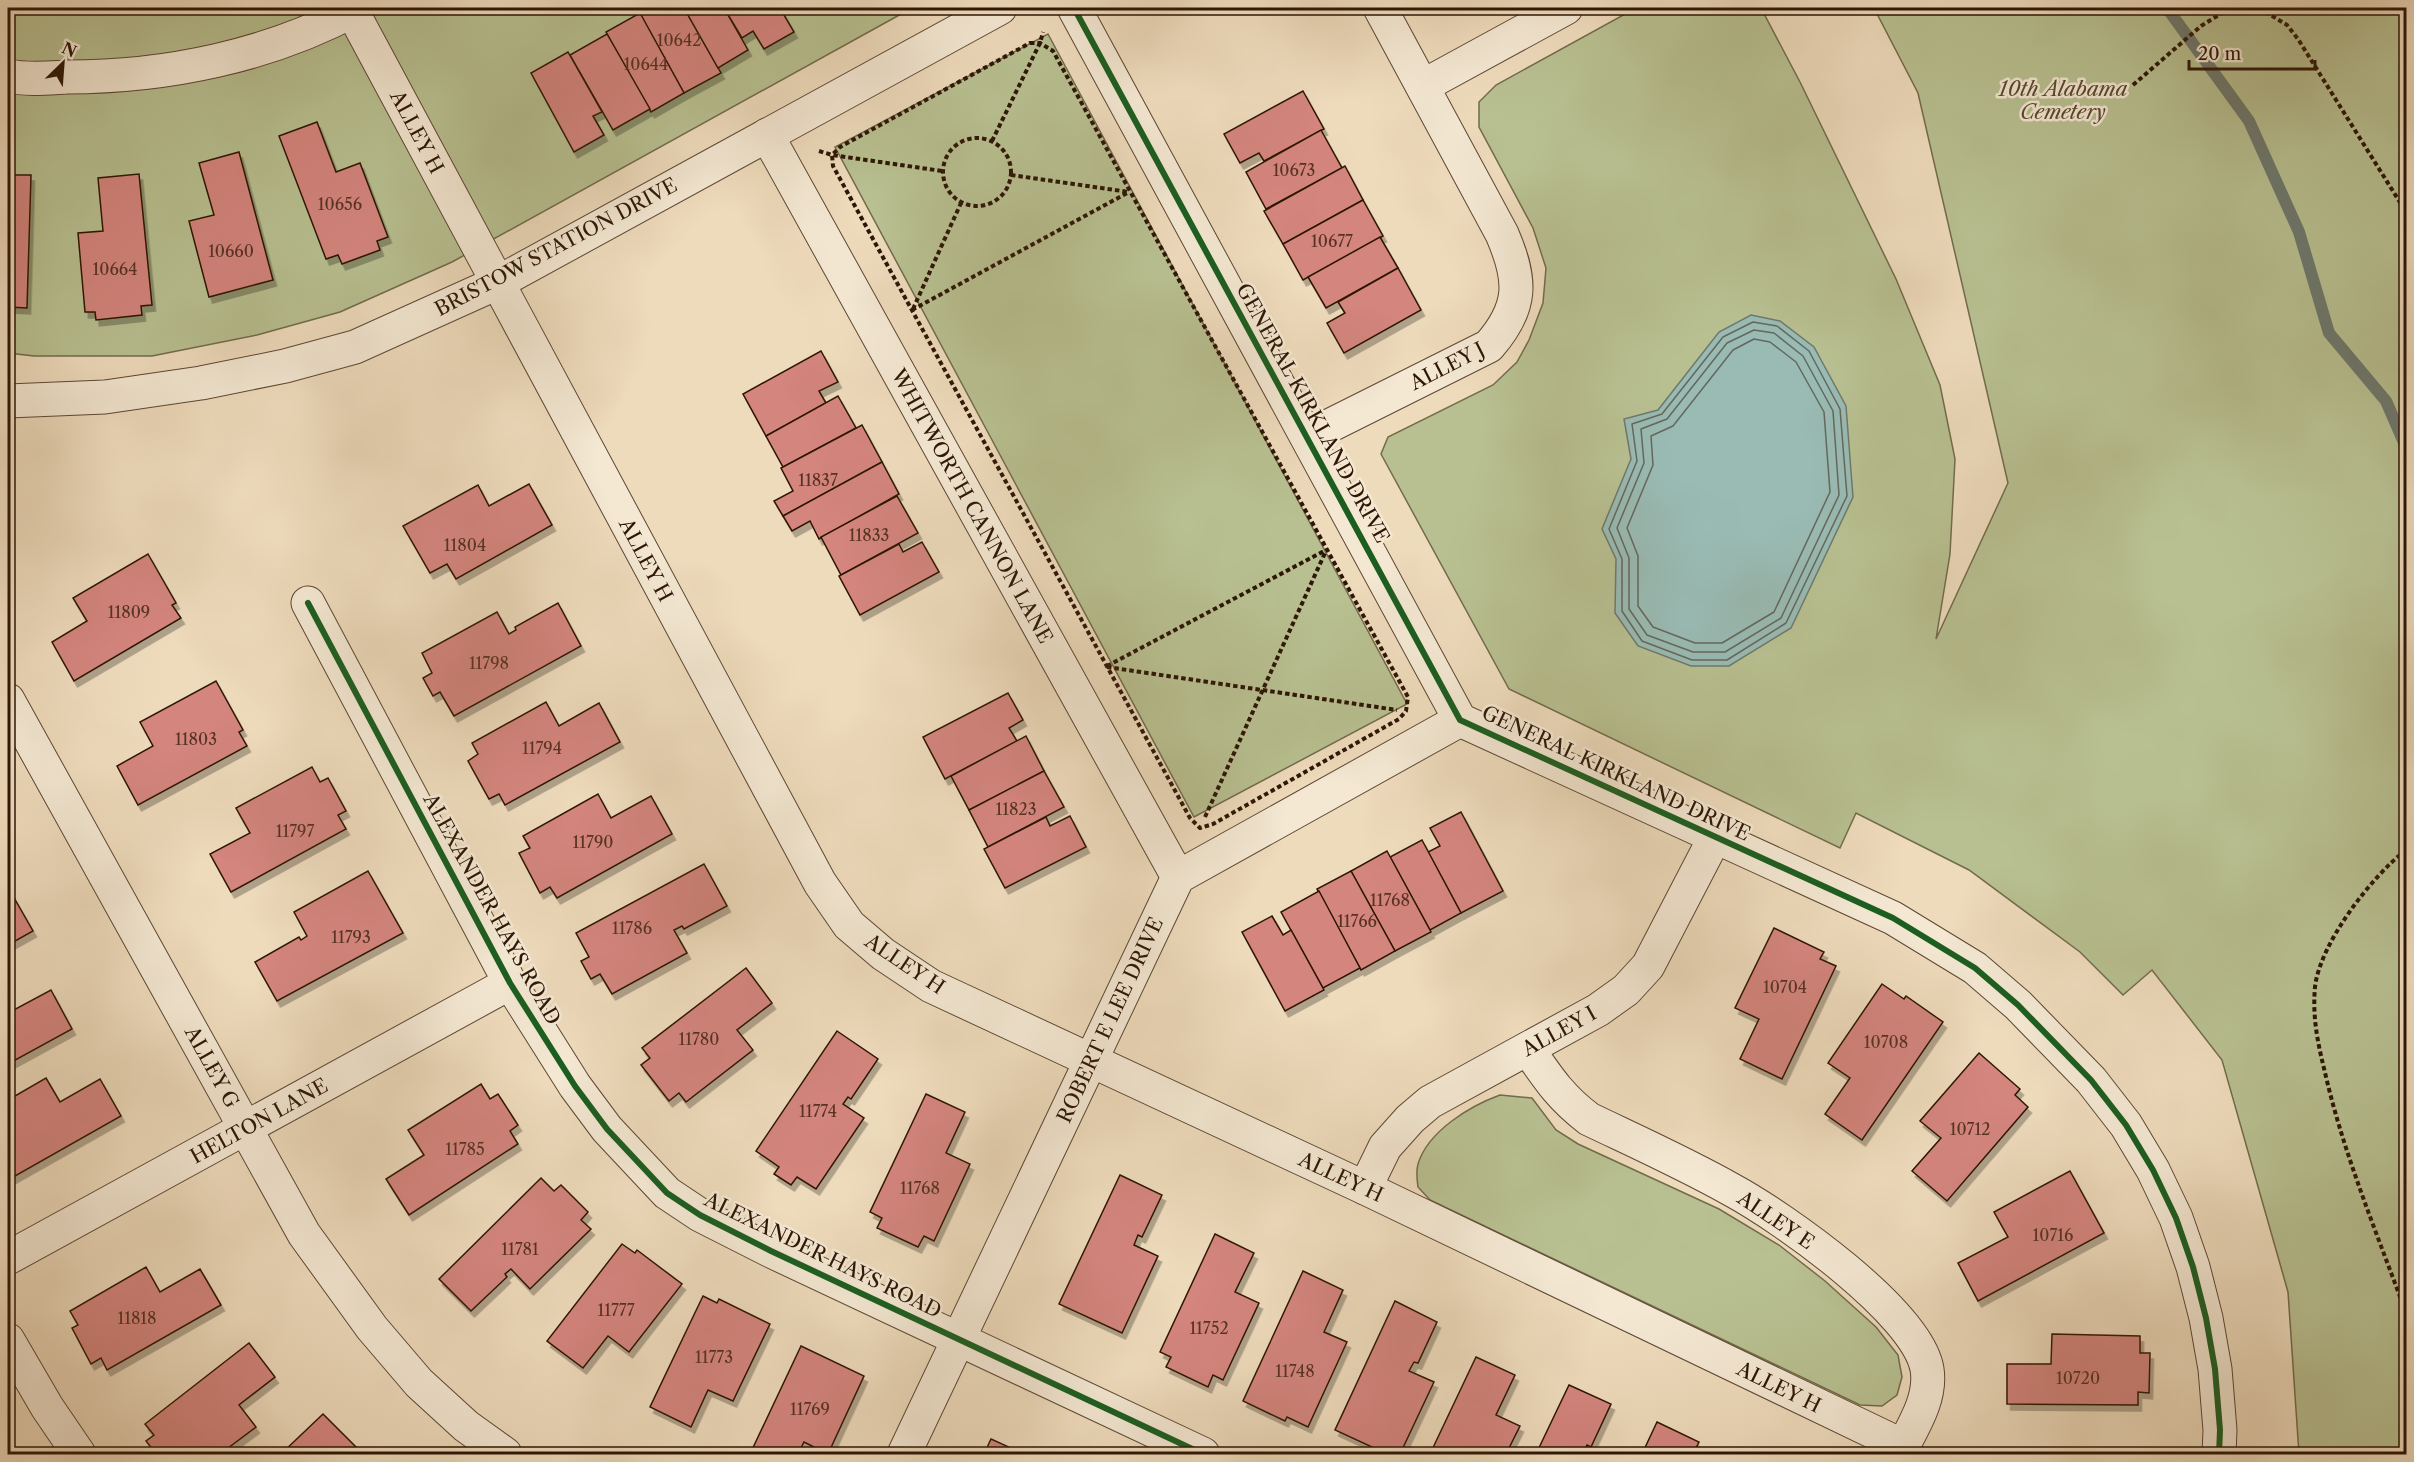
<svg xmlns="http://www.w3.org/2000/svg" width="2414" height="1462" font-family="'Libre Caslon Text',serif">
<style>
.green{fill:#b8c091;stroke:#726b4c;stroke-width:1.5}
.water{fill:#99bbb4;stroke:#6e796e;stroke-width:1.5}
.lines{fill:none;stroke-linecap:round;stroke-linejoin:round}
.shore{stroke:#63685d;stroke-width:1.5}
.stream{stroke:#6e796e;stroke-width:12}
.building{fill:#d4857e;stroke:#2d1606;stroke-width:1.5;filter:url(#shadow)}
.minor-casing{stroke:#5d4734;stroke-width:35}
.path{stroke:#2d1606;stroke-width:4;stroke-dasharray:4.5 3;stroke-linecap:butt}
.minor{stroke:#f4e8d3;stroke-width:33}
.cycleway-casing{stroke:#f4e8d3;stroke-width:10}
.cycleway{stroke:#1b5e20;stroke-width:6}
.labels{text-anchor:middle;stroke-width:5;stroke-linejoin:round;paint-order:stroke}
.number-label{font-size:16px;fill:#573224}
.park-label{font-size:20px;font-style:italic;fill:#574930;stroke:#f4e8d3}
.street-label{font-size:20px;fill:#2d1606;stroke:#f4e8d3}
</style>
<defs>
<filter id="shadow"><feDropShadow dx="3.5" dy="6" stdDeviation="0" flood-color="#0004"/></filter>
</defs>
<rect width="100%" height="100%" fill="#eedbbc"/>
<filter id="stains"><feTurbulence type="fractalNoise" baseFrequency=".00333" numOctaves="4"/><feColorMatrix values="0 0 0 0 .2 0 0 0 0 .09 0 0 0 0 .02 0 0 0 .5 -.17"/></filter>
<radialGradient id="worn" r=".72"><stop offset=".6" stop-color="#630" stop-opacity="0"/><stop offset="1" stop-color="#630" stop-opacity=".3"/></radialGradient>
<g class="green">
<path d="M 8,8 L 912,8 L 452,262 L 340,312 L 257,335 L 152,356 L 34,356 L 8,353 Z"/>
<path d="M 1636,8 L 1761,8 L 1800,82 L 1896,279 L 1940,385 L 1955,459 L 1950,554 L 1936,639 L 2008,483 L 1918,93 L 1874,8 L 2406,8 L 2406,1454 L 2299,1454 L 2288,1292 L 2222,1060 L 2152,970 L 2123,995 L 2080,952 L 1969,870 L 1856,813 L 1840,848 L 1509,689 L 1381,454 L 1388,437 L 1493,385 L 1517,362 L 1529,340 L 1543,303 L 1546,268 L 1533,228 L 1479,127 L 1479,102 L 1496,85 Z"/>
<path d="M 1048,34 L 1407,704 L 1194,817 L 835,147 Z"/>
<path d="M 1500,1095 L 1532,1098 L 1556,1130 L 1578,1144 L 1719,1209 L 1779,1245 L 1825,1281 L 1876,1327 L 1898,1355 L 1902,1377 L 1897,1395 L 1882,1406 L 1860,1405 L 1430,1200 L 1418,1187 C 1417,1180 1416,1171 1418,1164 C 1428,1131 1470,1106 1500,1095 Z"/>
</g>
<path class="water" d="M 1751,315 L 1780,321 L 1814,347 L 1846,406 L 1853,497 L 1791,628 L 1729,666 L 1691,666 L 1638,646 L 1615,613 L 1616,559 L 1602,529 L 1631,459 L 1624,419 L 1658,410 L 1719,332 Z"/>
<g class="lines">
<g class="shore">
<path d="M 1753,322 L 1777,326 L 1809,351 L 1840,409 L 1847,496 L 1786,623 L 1727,660 L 1692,660 L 1642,641 L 1622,611 L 1622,559 L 1609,529 L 1637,461 L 1632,424 L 1662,414 L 1723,337 Z"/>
<path d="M 1754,330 L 1774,333 L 1803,356 L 1833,411 L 1839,495 L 1781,618 L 1725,652 L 1693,652 L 1647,635 L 1629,609 L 1629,558 L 1617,528 L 1644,463 L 1641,429 L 1667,419 L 1727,343 Z"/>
<path d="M 1754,339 L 1770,342 L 1796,362 L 1824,412 L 1830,492 L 1774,612 L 1722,643 L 1695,643 L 1653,627 L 1638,606 L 1638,556 L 1627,528 L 1653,465 L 1651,436 L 1673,426 L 1733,350 Z"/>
</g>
<path class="stream" d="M 2167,8 L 2249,121 L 2299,232 L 2329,333 L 2386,401 L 2406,447"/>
</g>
<g class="building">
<path d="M 637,8 L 684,8 L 721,73 L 684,93 Z"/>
<path d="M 684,8 L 724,8 L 748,50 L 718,68 Z"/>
<path d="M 724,8 L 780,8 L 794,32 L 764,49 L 753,31 L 742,38 Z"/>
<path d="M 640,13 L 684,93 L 651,112 L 606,32 Z"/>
<path d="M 607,34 L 650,109 L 613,130 L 570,55 Z"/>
<path d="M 568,52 L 602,112 L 593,116 L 604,135 L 574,152 L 531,73 Z"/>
<path d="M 1303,91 L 1324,129 L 1264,161 L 1259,153 L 1240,163 L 1224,134 Z"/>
<path d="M 317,122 L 336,172 L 360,163 L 388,237 L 377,241 L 380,250 L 342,264 L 338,255 L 326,259 L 279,136 Z"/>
<path d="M 1321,130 L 1342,168 L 1266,209 L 1246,172 Z"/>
<path d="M 239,152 L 273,280 L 209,297 L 189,221 L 214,215 L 199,163 Z"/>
<path d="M 1345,166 L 1363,200 L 1283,244 L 1264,211 Z"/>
<path d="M 139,174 L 152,305 L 141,306 L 142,315 L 96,320 L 95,312 L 85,312 L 78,233 L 103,231 L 98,178 Z"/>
<path d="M 8,175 L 31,175 L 27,308 L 8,307 Z"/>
<path d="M 1363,200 L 1383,236 L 1303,280 L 1283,244 Z"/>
<path d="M 1380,237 L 1398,268 L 1326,308 L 1308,277 Z"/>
<path d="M 1398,268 L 1421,310 L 1344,353 L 1327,323 L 1345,313 L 1338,302 Z"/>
<path d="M 821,351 L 838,382 L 819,391 L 826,403 L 766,436 L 743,394 Z"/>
<path d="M 838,396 L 856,428 L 783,467 L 766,436 Z"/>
<path d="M 862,425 L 882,462 L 783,516 L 774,501 L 793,491 L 781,468 Z"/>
<path d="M 882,462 L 899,494 L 819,539 L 810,521 L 792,531 L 783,516 Z"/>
<path d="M 529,484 L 552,525 L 456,579 L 447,564 L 430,573 L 403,526 L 478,485 L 489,506 Z"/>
<path d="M 897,496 L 918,533 L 841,575 L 821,537 Z"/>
<path d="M 922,542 L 939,572 L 860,615 L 839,576 L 899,544 L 903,552 Z"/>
<path d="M 148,554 L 176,603 L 172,605 L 181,618 L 74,681 L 52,642 L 87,621 L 73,598 Z"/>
<path d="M 558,603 L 581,646 L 454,716 L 440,692 L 433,696 L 423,678 L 432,673 L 422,653 L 497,612 L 509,634 L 516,630 L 515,627 Z"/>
<path d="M 216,681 L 243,730 L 239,732 L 247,746 L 138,805 L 117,766 L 153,746 L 140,722 Z"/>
<path d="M 1008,693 L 1023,720 L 1009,728 L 1017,741 L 945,779 L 923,737 Z"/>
<path d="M 546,702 L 559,726 L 599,703 L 620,742 L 505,805 L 499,794 L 489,799 L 468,761 L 478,754 L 472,743 Z"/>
<path d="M 1026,736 L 1044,771 L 969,810 L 951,776 Z"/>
<path d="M 312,767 L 320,782 L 328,778 L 346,811 L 338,815 L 346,829 L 231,892 L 210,854 L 250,833 L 236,808 Z"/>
<path d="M 1044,771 L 1064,807 L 988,847 L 969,810 Z"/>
<path d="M 598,794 L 611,818 L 651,796 L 672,834 L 557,898 L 550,887 L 540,893 L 519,853 L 530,848 L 523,836 Z"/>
<path d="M 1461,812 L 1503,891 L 1461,913 L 1428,852 L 1440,846 L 1430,828 Z"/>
<path d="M 1070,816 L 1086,847 L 1005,888 L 984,849 L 1046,817 L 1050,826 Z"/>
<path d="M 1422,840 L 1461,913 L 1430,930 L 1390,857 Z"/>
<path d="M 1387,851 L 1431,932 L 1395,951 L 1351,871 Z"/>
<path d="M 704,864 L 727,906 L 684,929 L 682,926 L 674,930 L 687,953 L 612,994 L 600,974 L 591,979 L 581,961 L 589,957 L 576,933 Z"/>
<path d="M 368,871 L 403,933 L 277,1001 L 255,962 L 299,937 L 301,940 L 307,936 L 294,912 Z"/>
<path d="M 1351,871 L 1395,951 L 1361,970 L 1317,889 Z"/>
<path d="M 9,889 L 33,931 L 8,945 L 8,890 Z"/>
<path d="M 1319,891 L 1360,968 L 1323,988 L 1281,912 Z"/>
<path d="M 1272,916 L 1283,935 L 1291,930 L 1324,990 L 1285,1011 L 1242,932 Z"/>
<path d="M 1774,928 L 1824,952 L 1820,959 L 1836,966 L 1782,1079 L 1740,1059 L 1759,1019 L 1735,1008 Z"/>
<path d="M 746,968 L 772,1003 L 737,1030 L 753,1050 L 686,1102 L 679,1093 L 669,1101 L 641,1065 L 650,1058 L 642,1048 Z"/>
<path d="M 1882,984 L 1904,999 L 1906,996 L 1943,1022 L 1862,1140 L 1825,1114 L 1850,1078 L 1828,1063 Z"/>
<path d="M 51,990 L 72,1029 L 8,1064 L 8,1002 L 12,1011 Z"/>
<path d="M 837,1031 L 878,1059 L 851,1099 L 848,1097 L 843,1104 L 864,1118 L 816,1189 L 797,1177 L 791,1185 L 774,1174 L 779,1167 L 756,1151 Z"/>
<path d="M 1979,1053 L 2020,1089 L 2015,1095 L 2028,1107 L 1947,1201 L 1912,1171 L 1941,1138 L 1920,1121 Z"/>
<path d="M 46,1078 L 60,1102 L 100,1079 L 121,1116 L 8,1180 L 8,1100 Z"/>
<path d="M 481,1084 L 490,1099 L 498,1094 L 518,1125 L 510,1131 L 518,1144 L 409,1215 L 386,1179 L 424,1155 L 408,1130 Z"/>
<path d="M 926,1094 L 965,1112 L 946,1153 L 970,1164 L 934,1241 L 924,1236 L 918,1247 L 877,1228 L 882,1218 L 870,1212 Z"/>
<path d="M 2070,1171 L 2104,1233 L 1978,1301 L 1958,1263 L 2008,1237 L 1994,1212 Z"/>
<path d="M 1120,1175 L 1162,1195 L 1142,1237 L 1138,1235 L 1134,1245 L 1158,1256 L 1122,1333 L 1059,1304 Z"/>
<path d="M 541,1178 L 554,1191 L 561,1185 L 588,1212 L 581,1220 L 591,1229 L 530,1289 L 511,1269 L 505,1274 L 507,1277 L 471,1311 L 439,1279 Z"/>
<path d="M 1215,1234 L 1254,1253 L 1235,1292 L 1259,1303 L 1223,1380 L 1213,1375 L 1208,1387 L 1166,1367 L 1171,1357 L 1160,1352 Z"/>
<path d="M 622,1244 L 635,1253 L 637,1250 L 682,1284 L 629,1352 L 608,1336 L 583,1368 L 547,1341 Z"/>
<path d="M 146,1267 L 160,1292 L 200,1269 L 221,1305 L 107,1370 L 101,1358 L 91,1364 L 72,1328 L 78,1325 L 70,1311 Z"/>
<path d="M 1303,1271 L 1343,1290 L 1324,1332 L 1347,1342 L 1308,1427 L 1287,1417 L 1285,1421 L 1243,1401 Z"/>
<path d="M 703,1296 L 717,1303 L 719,1299 L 770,1324 L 733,1401 L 708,1390 L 691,1427 L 650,1407 Z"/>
<path d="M 1395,1301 L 1437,1322 L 1418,1363 L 1414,1362 L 1409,1371 L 1434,1382 L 1400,1454 L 1387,1454 L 1335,1430 Z"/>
<path d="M 2052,1334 L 2140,1336 L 2140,1353 L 2150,1353 L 2149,1393 L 2138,1392 L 2138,1405 L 2007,1404 L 2007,1364 L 2051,1364 Z"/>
<path d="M 249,1343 L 275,1377 L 239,1405 L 256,1427 L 220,1454 L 156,1454 L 146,1441 L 154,1435 L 145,1424 Z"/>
<path d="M 801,1346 L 864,1376 L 828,1454 L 804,1442 L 800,1450 L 803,1451 L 802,1454 L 750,1454 Z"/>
<path d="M 1476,1357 L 1515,1375 L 1496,1415 L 1520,1426 L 1506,1454 L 1430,1454 Z"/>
<path d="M 1569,1385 L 1611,1404 L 1591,1447 L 1587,1445 L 1583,1454 L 1536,1454 Z"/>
<path d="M 323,1414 L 357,1448 L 350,1454 L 281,1454 Z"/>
<path d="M 1657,1422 L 1699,1442 L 1693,1454 L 1642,1454 Z"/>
<path d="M 991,1439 L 1024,1454 L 984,1454 Z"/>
</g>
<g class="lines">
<defs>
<g id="minor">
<path d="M 1074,8 L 1460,720 L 1893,918 L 1975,968 L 2018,1005 L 2091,1080 L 2126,1125 L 2153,1170 L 2176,1218 L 2193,1267 L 2206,1318 L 2215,1369 L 2220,1430 L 2219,1454"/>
<path d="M 352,11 L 820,883 L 849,925 L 883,954 L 931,986 L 1365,1188 L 1903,1446"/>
<path d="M 8,76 C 27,80 47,78 67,77 C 166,77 270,56 358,8"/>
<path d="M 1423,86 L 1566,8"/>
<path d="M 767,135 L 1178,877"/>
<path d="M 8,401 L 105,397 L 201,383 L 285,366 L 355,347 L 497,283 L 1000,8"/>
<path d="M 1307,437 L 1489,346 C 1523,307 1522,280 1502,234 L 1380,8"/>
<path d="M 308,603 L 510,983 L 575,1086 L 607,1129 L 667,1193 L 700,1215 L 771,1251 L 1203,1454"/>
<path d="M 8,700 L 304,1234 L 372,1328 L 419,1383 L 466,1426 L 505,1454"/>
<path d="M 1528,1049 C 1548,1078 1560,1097 1589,1119 C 1637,1142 1686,1164 1732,1190 C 1782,1217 1917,1312 1927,1369 C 1932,1399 1912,1428 1899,1454"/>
<path d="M 1365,1188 L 1385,1147 L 1410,1119 L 1430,1102 L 1598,1010 L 1626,990 L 1648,966 L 1715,837"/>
<path d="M 8,1258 L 510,983"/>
<path d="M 8,1340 L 47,1407 L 79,1454"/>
<path d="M 904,1454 L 1178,877 L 1460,720"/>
</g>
</defs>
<use href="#minor" class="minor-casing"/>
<g class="path">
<path d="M 2259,8 L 2287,25 L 2298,39 L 2406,212"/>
<path d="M 1030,43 L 1040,43 L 1053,51 L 1408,697 L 1406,711 L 1399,719 L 1213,824 L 1200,828 L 1190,818 L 833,166 L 832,155 L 840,147 Z"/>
<path d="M 2133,85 L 2201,26 L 2230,8"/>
<circle cx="977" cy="172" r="34"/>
<path d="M 992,141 L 1040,43 L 1043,32"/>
<path d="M 819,151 L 832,155 L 942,171"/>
<path d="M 1011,175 L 1129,192"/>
<path d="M 913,309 L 961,203"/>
<path d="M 912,310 L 1129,192"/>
<path d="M 1107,666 L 1326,550"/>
<path d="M 1107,667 L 1397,710"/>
<path d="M 1205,817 L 1325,553"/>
<path d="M 2406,850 C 2372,876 2320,943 2315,987 C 2312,1021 2319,1048 2327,1081 C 2346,1160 2378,1236 2406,1313"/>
</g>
<use href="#minor" class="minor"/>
<defs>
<g id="cycleway">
<path d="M 1074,8 L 1460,720 L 1893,918 L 1975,968 L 2018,1005 L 2091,1080 L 2126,1125 L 2153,1170 L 2176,1218 L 2193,1267 L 2206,1318 L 2215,1369 L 2220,1430 L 2219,1454"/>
<path d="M 308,603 L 510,983 L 575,1086 L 607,1129 L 667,1193 L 700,1215 L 771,1251 L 1203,1454"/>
</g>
</defs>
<use href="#cycleway" class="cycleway-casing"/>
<use href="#cycleway" class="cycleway"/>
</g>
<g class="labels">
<g class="number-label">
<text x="679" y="46">10642</text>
<text x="646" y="70">10644</text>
<text x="1294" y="176">10673</text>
<text x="340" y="210">10656</text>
<text x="1332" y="247">10677</text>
<text x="231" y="257">10660</text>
<text x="115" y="275">10664</text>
<text x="818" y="486">11837</text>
<text x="869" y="541">11833</text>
<text x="465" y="551">11804</text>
<text x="129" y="618">11809</text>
<text x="489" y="669">11798</text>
<text x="196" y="745">11803</text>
<text x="542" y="754">11794</text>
<text x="1016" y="815">11823</text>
<text x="295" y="837">11797</text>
<text x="593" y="848">11790</text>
<text x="1390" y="906">11768</text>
<text x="1357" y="927">11766</text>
<text x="632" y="934">11786</text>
<text x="351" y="943">11793</text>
<text x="1785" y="993">10704</text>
<text x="699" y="1045">11780</text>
<text x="1886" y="1048">10708</text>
<text x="818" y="1117">11774</text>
<text x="1970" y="1135">10712</text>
<text x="465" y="1155">11785</text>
<text x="920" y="1194">11768</text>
<text x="2053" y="1241">10716</text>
<text x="520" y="1255">11781</text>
<text x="616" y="1316">11777</text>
<text x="137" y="1324">11818</text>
<text x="1209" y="1334">11752</text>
<text x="714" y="1363">11773</text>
<text x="1295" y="1377">11748</text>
<text x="2078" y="1384">10720</text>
<text x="810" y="1415">11769</text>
</g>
<g class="park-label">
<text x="2063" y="96">10th Alabama<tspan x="2063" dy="23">Cemetery</tspan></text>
</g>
<g class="street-label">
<text transform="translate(417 132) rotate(62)" y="7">ALLEY H</text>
<text transform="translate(556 247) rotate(-28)" y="7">BRISTOW STATION DRIVE</text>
<text transform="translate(1447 366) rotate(-27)" y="7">ALLEY J</text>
<text transform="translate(1313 413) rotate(61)" y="7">GENERAL KIRKLAND DRIVE</text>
<text transform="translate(972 506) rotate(61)" y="7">WHITWORTH CANNON LANE</text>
<text transform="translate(646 560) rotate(62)" y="7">ALLEY H</text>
<text transform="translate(1616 773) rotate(25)" y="7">GENERAL KIRKLAND DRIVE</text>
<text transform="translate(492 909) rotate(61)" y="7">ALEXANDER HAYS ROAD</text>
<text transform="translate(905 964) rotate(34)" y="7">ALLEY H</text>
<text transform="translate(1110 1020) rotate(-65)" y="7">ROBERT E LEE DRIVE</text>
<text transform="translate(1559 1031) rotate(-29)" y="7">ALLEY I</text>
<text transform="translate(212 1067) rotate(61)" y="7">ALLEY G</text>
<text transform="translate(259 1121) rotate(-29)" y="7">HELTON LANE</text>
<text transform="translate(1341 1177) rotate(25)" y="7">ALLEY H</text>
<text transform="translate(1776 1220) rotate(34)" y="7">ALLEY E</text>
<text transform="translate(823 1255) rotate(26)" y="7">ALEXANDER HAYS ROAD</text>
<text transform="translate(1779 1387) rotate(26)" y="7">ALLEY H</text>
</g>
</g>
<rect width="2414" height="1462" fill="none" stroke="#eedbbc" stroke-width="30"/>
<rect x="9" y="9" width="2396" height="1444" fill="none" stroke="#2d1606" stroke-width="3"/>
<rect x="15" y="15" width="2384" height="1432" fill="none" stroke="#2d1606" stroke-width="1.5"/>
<g transform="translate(63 63) rotate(25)" stroke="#f4e8d3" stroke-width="4.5" paint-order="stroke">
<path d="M0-4.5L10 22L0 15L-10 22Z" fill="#2d1606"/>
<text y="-9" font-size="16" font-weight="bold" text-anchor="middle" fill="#2d1606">N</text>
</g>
<path d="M2189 60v9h126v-9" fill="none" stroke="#2d1606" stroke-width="3"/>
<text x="2198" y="60" font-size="18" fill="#2d1606" stroke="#f4e8d3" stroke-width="4.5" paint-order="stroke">20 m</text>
<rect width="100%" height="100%" filter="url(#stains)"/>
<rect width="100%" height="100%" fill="url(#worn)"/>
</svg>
